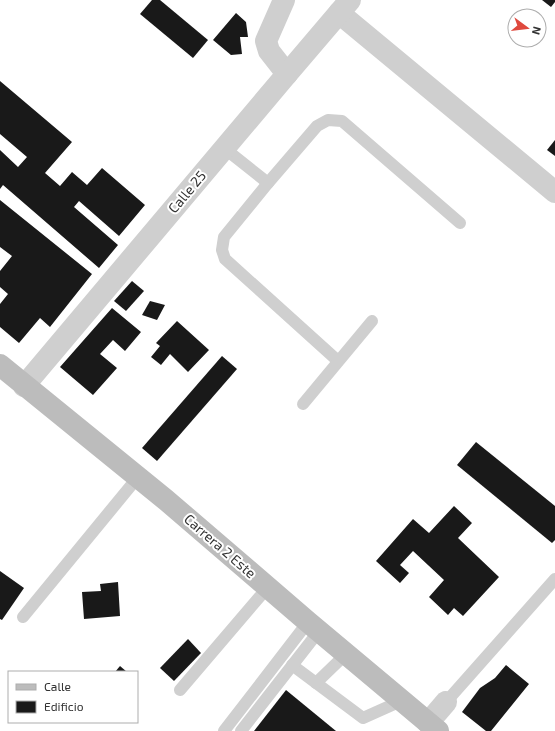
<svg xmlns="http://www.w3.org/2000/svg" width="555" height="731" font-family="'Exo 2',sans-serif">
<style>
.building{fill:#191919}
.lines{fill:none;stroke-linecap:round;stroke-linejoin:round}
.lane{stroke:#cfcfcf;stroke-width:12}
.street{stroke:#cfcfcf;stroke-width:22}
.secondary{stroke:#bcbcbc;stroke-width:22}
.labels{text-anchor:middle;stroke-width:4;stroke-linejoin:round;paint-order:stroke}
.street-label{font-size:14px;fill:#323232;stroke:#fff}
</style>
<rect width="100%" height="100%" fill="#fff"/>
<g class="building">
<path d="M 152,0 L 160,0 L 208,40 L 193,58 L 140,14 Z"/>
<path d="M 542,0 L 555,0 L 555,2 L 551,7 Z"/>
<path d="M 236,13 L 246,22 L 248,37 L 240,37 L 242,54 L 231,55 L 213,40 Z"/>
<path d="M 0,81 L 72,142 L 45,173 L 60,186 L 72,172 L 87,185 L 102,168 L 145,205 L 119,236 L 79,201 L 74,207 L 118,245 L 99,268 L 3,185 L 0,189 L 0,150 L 18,167 L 27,157 L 0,134 Z"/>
<path d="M 555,140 L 555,156 L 547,150 Z"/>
<path d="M 0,200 L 92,274 L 50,327 L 40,318 L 19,343 L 0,327 L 0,304 L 8,294 L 0,287 L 0,271 L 12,256 L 0,247 Z"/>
<path d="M 132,281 L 144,291 L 126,311 L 114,301 Z"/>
<path d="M 150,301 L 165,305 L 157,320 L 142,315 Z"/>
<path d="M 112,308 L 141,332 L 125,351 L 113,340 L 100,354 L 117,368 L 93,395 L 60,367 Z"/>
<path d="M 177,321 L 209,350 L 188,372 L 170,354 L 161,365 L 151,357 L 160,346 L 156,343 Z"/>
<path d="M 222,356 L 237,369 L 157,461 L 142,448 Z"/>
<path d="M 476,442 L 555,506 L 555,540 L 552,543 L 457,465 Z"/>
<path d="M 454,506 L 472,523 L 458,538 L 499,577 L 463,616 L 454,608 L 448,615 L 429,597 L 444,580 L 413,551 L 400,565 L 409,573 L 400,583 L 376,561 L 413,519 L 429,533 Z"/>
<path d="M 0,571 L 24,588 L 2,620 L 0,619 Z"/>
<path d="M 118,582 L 120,616 L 84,619 L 82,592 L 101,591 L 100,584 Z"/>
<path d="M 188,639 L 201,653 L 174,681 L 160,668 Z"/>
<path d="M 506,665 L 529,684 L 491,731 L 486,731 L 462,712 L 480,688 L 495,678 Z"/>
<path d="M 120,666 L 127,672 L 115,672 Z"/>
<path d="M 286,690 L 336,731 L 254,731 Z"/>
</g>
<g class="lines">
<g class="lane">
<path d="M 224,148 L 268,183 L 317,126 L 328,120 L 342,121 L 460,223"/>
<path d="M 268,183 L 224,237 L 222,250 L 225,259 L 338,361"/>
<path d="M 303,404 L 372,321"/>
<path d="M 23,617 L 138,477"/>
<path d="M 292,665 L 363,718 L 401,701"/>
<path d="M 316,683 L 346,654"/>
<path d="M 180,690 L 268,587"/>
<path d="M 446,702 L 555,579"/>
<path d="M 224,731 L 308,622"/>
<path d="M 241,731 L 319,631"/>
</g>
<g class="street">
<path d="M 284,0 L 266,41 L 269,51 L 287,74"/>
<path d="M 339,13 L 555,192"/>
<path d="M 24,386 L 287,74 L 350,0"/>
<path d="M 428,723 L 446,702"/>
</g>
<path class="secondary" d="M 0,365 L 166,500 L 308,622 L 438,731"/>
</g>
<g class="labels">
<g class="street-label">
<text transform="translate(187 192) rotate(-50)" y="5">Calle 25</text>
<text transform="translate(220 546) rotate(41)" y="5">Carrera 2 Este</text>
</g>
</g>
<rect x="8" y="671" width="130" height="52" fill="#ffffff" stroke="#adadad"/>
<rect x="16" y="684" width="20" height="6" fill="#bcbcbc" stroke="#adadad"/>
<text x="44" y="691" font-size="12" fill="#323232">Calle</text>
<rect x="16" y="701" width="20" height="12" fill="#191919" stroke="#adadad"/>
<text x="44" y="711" font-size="12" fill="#323232">Edificio</text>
<g transform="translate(527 28) rotate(105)"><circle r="19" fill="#ffffff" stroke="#adadad"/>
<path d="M0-3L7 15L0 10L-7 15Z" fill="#df493e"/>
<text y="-6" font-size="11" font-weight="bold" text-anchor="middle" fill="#323232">N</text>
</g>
</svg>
